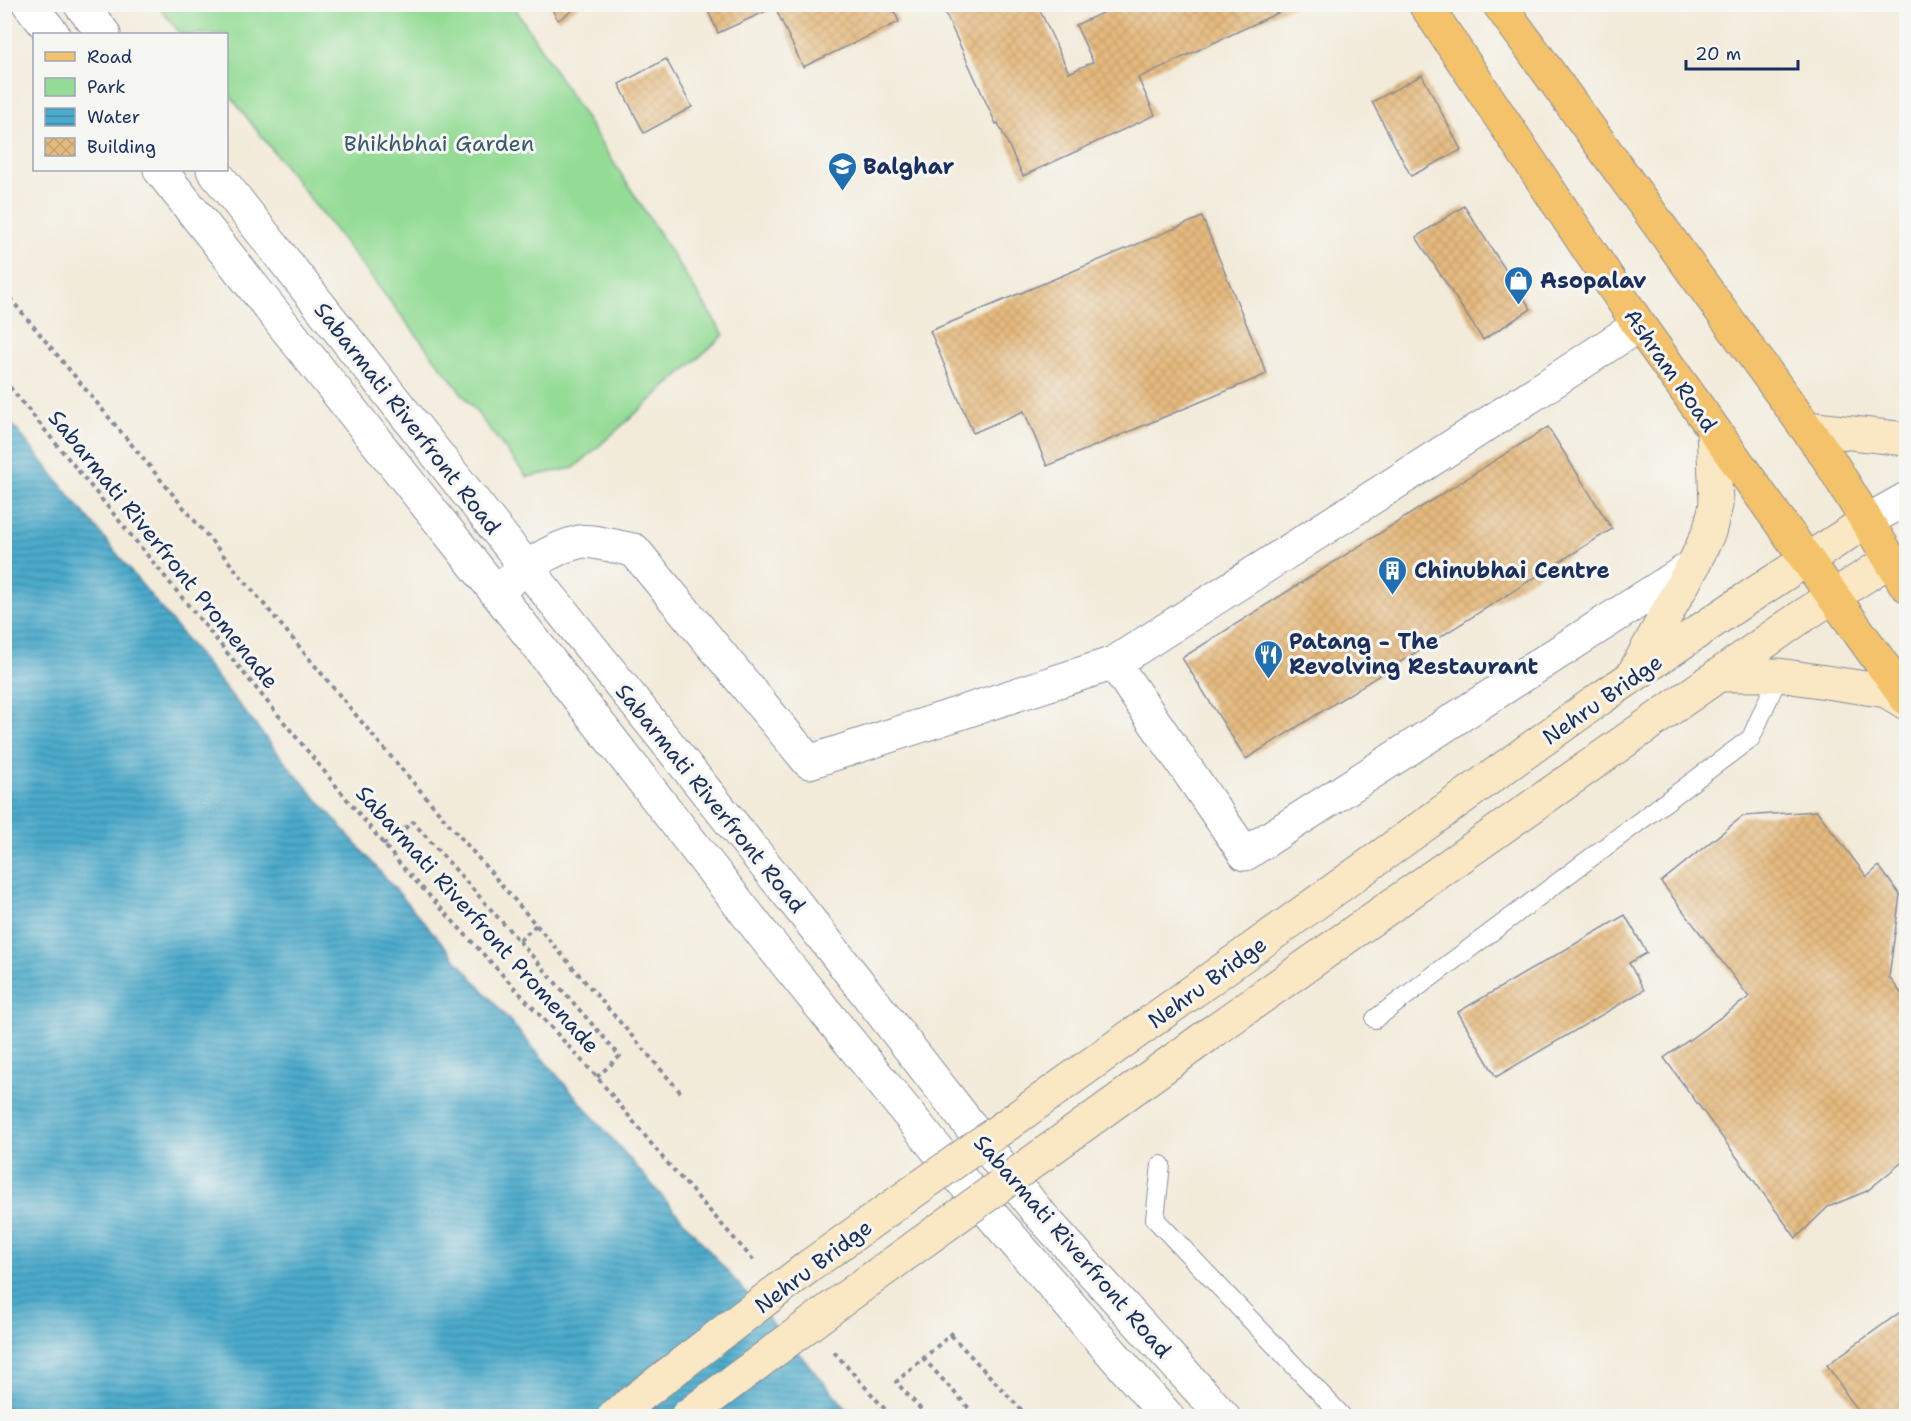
<svg xmlns="http://www.w3.org/2000/svg" width="1911" height="1421" font-family="'Shantell Sans',sans-serif">
<style>
.green{fill:#94dc96;stroke:#58867a;stroke-width:1.5}
.water{fill:url(#water-rules);stroke:#346c94;stroke-width:1.5}
.building{fill:url(#building-cross-hatch)}
.lines{fill:none;stroke-linecap:round;stroke-linejoin:round}
.service-casing{stroke:#878d9c;stroke-width:20}
.minor-casing{stroke:#878d9c;stroke-width:35}
.tertiary-casing{stroke:#878d9c;stroke-width:35}
.secondary-casing{stroke:#878d9c;stroke-width:35}
.primary-casing{stroke:#878d9c;stroke-width:35}
.path{stroke:#878d9c;stroke-width:4;stroke-dasharray:4.5 4.5;stroke-linecap:butt}
.service{stroke:#fff;stroke-width:18}
.minor{stroke:#fff;stroke-width:33}
.tertiary{stroke:#fff;stroke-width:33}
.secondary{stroke:#fae7c3;stroke-width:33}
.primary{stroke:#f3c26a;stroke-width:33}
.secondary-bridge-casing{stroke:#878d9c;stroke-width:35;stroke-linecap:butt}
.secondary-bridge{stroke:#fae7c3;stroke-width:33}
.labels{text-anchor:middle;stroke-width:6;stroke-linejoin:round;paint-order:stroke}
.park-label{font-size:22px;fill:#395a6c;stroke:#f6f6f2}
.poi-label{font-size:22px;font-weight:bold;fill:#1b2f5e;stroke:#f6f6f2;text-anchor:start}
.street-label{font-size:22px;fill:#1b2f5e;stroke:#f6f6f2}
</style>
<defs>
<pattern id="water-rules" width="6" height="5" patternUnits="userSpaceOnUse" patternTransform="scale(1.5)"><rect width="6" height="5" fill="#4caacb"/><path d="M0 2.5h6" fill="none" stroke="#3e8ba8"/></pattern>
<pattern id="building-cross-hatch" width="8" height="8" patternUnits="userSpaceOnUse" patternTransform="scale(1.5)"><rect width="8" height="8" fill="#e6ba7e"/><path d="M0 0l8 8M0 8l8-8" fill="none" stroke="#c5a06f"/></pattern>
</defs>
<rect width="100%" height="100%" fill="#f6f6f2"/>
<filter id="ink" filterUnits="userSpaceOnUse"><feTurbulence type="fractalNoise" baseFrequency=".0167" numOctaves="2"/><feDisplacementMap in="SourceGraphic" scale="12" xChannelSelector="R" yChannelSelector="G"/><feConvolveMatrix kernelMatrix="1 2 1 2 8 2 1 2 1" color-interpolation-filters="sRGB"/></filter>
<filter id="wash" filterUnits="userSpaceOnUse"><feTurbulence type="fractalNoise" baseFrequency=".008" numOctaves="4" result="noise"/><feDisplacementMap in="SourceGraphic" scale="24" xChannelSelector="R" yChannelSelector="G"/><feGaussianBlur stdDeviation="1.35" result="paint"/><feColorMatrix in="noise" values="0 0 0 0 0 0 0 0 0 0 0 0 0 0 0 0 0 1.4 0 .05"/><feComposite in="paint" operator="in"/></filter>
<g filter="url(#wash)">
<rect width="100%" height="100%" fill="#f3ebda"/>
<path class="green" d="M 157,5 L 513,5 L 724,335 L 574,468 L 527,477 L 227,92 L 226,34 L 181,34 Z"/>
<path class="water" d="M 4,414 L 291,769 L 853,1416 L 5,1416 Z"/>
<g id="blocks">
<g class="building">
<path d="M 549,4 L 582,4 L 558,20 Z"/>
<path d="M 705,4 L 891,4 L 899,22 L 803,67 L 775,7 L 718,33 Z"/>
<path d="M 941,4 L 1037,4 L 1069,73 L 1093,62 L 1076,25 L 1121,4 L 1297,4 L 1138,78 L 1155,115 L 1023,176 L 998,123 L 996,124 Z"/>
<path d="M 666,59 L 692,107 L 644,133 L 619,84 Z"/>
<path d="M 1422,75 L 1461,150 L 1411,176 L 1372,102 Z"/>
<path d="M 1464,206 L 1531,309 L 1483,340 L 1416,237 Z"/>
<path d="M 1202,217 L 1267,374 L 1049,465 L 1047,466 L 1024,411 L 973,433 L 930,331 Z"/>
<path d="M 1548,427 L 1612,529 L 1246,759 L 1182,658 Z"/>
<path d="M 1817,811 L 1867,877 L 1879,866 L 1900,895 L 1889,977 L 1906,1000 L 1906,1159 L 1867,1191 L 1828,1207 L 1796,1238 L 1664,1058 L 1749,997 L 1661,882 L 1743,816 Z"/>
<path d="M 1625,915 L 1647,953 L 1629,963 L 1644,990 L 1496,1077 L 1458,1012 Z"/>
<path d="M 1906,1308 L 1906,1416 L 1861,1416 L 1827,1365 Z"/>
</g>
</g>
</g>
<g filter="url(#ink)">
<use href="#blocks" fill-opacity="0" stroke="#878d9c" stroke-width="1.5"/>
<g class="lines">
<defs>
<g id="service">
<path d="M 1375,1019 L 1751,738 L 1779,675"/>
<path d="M 1161,1165 L 1155,1219 L 1342,1416"/>
</g>
<g id="minor">
<path d="M 1639,325 L 1548,385 L 1114,663 L 1245,854 L 1693,566"/>
<path d="M 496,592 C 520,572 547,549 579,542 C 589,539 621,548 634,550 L 809,762 L 1114,663"/>
</g>
<g id="tertiary">
<path d="M 29,4 L 53,34"/>
<path d="M 80,4 L 104,34"/>
<path d="M 160,170 L 496,592 L 768,941 L 973,1194 L 1167,1416"/>
<path d="M 213,170 L 487,518 L 814,926 L 1036,1210 L 1223,1416"/>
<path d="M 1867,521 L 1906,499"/>
</g>
<g id="secondary">
<path d="M 1807,428 L 1906,439"/>
<path d="M 1635,671 L 1693,566 L 1709,532 L 1716,505 L 1713,429"/>
<path d="M 1718,675 L 1779,675 L 1886,691 L 1906,703"/>
<path d="M 1188,995 L 1601,698 L 1743,601 L 1867,521"/>
<path d="M 1215,1030 L 1798,619 L 1892,559"/>
</g>
<g id="primary">
<path d="M 1425,4 L 1639,325 L 1906,698"/>
<path d="M 1499,4 L 1828,458 L 1906,585"/>
</g>
</defs>
<use href="#service" class="service-casing"/>
<use href="#minor" class="minor-casing"/>
<use href="#tertiary" class="tertiary-casing"/>
<use href="#secondary" class="secondary-casing"/>
<use href="#primary" class="primary-casing"/>
<g class="path">
<path d="M 4,291 L 380,744 L 682,1094"/>
<path d="M 4,380 L 400,864 L 597,1077 L 663,1158 L 756,1263"/>
<path d="M 383,845 L 413,822 L 519,941 L 536,925"/>
<path d="M 519,941 L 620,1056 L 597,1077"/>
<path d="M 951,1335 L 1027,1416"/>
<path d="M 834,1352 L 891,1416"/>
<path d="M 923,1358 L 976,1416"/>
<path d="M 927,1416 L 896,1382 L 956,1330"/>
</g>
<use href="#service" class="service"/>
<use href="#minor" class="minor"/>
<use href="#tertiary" class="tertiary"/>
<use href="#secondary" class="secondary"/>
<use href="#primary" class="primary"/>
<defs>
<g id="secondary-bridge">
<path d="M 614,1416 L 808,1267 L 1188,995"/>
<path d="M 687,1416 L 845,1298 L 1215,1030"/>
</g>
</defs>
<use href="#secondary-bridge" class="secondary-bridge-casing"/>
<use href="#secondary-bridge" class="secondary-bridge"/>
</g>
</g>
<defs>
<symbol id="school-pin" viewBox="-11 -11 22 30"><path d="M0 17L-7.5 6A9.5 9.5 0 1 1 7.5 6Z" fill="#1f6fb2" stroke="#f6f6f2"/><path d="M0-5L7-2L0 1L-7-2ZM-4 1L0 2.5L4 1V4Q0 6-4 4Z" fill="#fff"/></symbol>
<symbol id="shop-pin" viewBox="-11 -11 22 30"><path d="M0 17L-7.5 6A9.5 9.5 0 1 1 7.5 6Z" fill="#1f6fb2" stroke="#f6f6f2"/><path d="M-5-2.5h2.3a2.7 3.5 0 0 1 5.4 0H5L5.5 6h-11ZM-1.5-2.5h3a1.5 2.3 0 0 0-3 0Z" fill="#fff"/></symbol>
<symbol id="building-pin" viewBox="-11 -11 22 30"><path d="M0 17L-7.5 6A9.5 9.5 0 1 1 7.5 6Z" fill="#1f6fb2" stroke="#f6f6f2"/><path d="M-4-6H4V6H1V3H-1V6H-4ZM-2.5-4.3h1.7v1.8h-1.7ZM.8-4.3h1.7v1.8H.8ZM-2.5-1h1.7V.8h-1.7ZM.8-1h1.7V.8H.8Z" fill="#fff"/></symbol>
<symbol id="restaurant-pin" viewBox="-11 -11 22 30"><path d="M0 17L-7.5 6A9.5 9.5 0 1 1 7.5 6Z" fill="#1f6fb2" stroke="#f6f6f2"/><path d="M-5-6h1v4h1v-4h1v4h1v-4h1v5L-1.5 .5V6h-2V.5L-5-1ZM5-6V6H3V1.5H1.5Q1.5-4 5-6Z" fill="#fff"/></symbol>
</defs>
<g fill-rule="evenodd">
<use href="#school-pin" x="826" y="150" width="33" height="45"/>
<use href="#shop-pin" x="1502" y="264" width="33" height="45"/>
<use href="#building-pin" x="1376" y="554" width="33" height="45"/>
<use href="#restaurant-pin" x="1252" y="638" width="33" height="45"/>
</g>
<g class="labels">
<g class="park-label">
<text x="439" y="151">Bhikhbhai Garden</text>
</g>
<g class="poi-label">
<text x="863" y="174">Balghar</text>
<text x="1540" y="288">Asopalav</text>
<text x="1414" y="578">Chinubhai Centre</text>
<text x="1289" y="649">Patang - The<tspan x="1289" dy="25">Revolving Restaurant</tspan></text>
</g>
<g class="street-label">
<text transform="translate(1671 370) rotate(55)" y="8">Ashram Road</text>
<text transform="translate(408 418) rotate(52)" y="8">Sabarmati Riverfront Road</text>
<text transform="translate(164 549) rotate(51)" y="8">Sabarmati Riverfront Promenade</text>
<text transform="translate(1602 699) rotate(-35)" y="8">Nehru Bridge</text>
<text transform="translate(711 798) rotate(51)" y="8">Sabarmati Riverfront Road</text>
<text transform="translate(478 919) rotate(48)" y="8">Sabarmati Riverfront Promenade</text>
<text transform="translate(1207 982) rotate(-36)" y="8">Nehru Bridge</text>
<text transform="translate(1073 1246) rotate(49)" y="8">Sabarmati Riverfront Road</text>
<text transform="translate(813 1266) rotate(-37)" y="8">Nehru Bridge</text>
</g>
</g>
<rect width="1911" height="1421" fill="none" stroke="#f6f6f2" stroke-width="24"/>
<rect x="33" y="33" width="195" height="138" fill="#f6f6f2" stroke="#9ea6b7" stroke-width="1.5"/>
<rect x="45" y="52" width="30" height="9" fill="#f3c26a" stroke="#9ea6b7" stroke-width="1.5"/>
<text x="87" y="63" font-size="18" fill="#1b2f5e">Road</text>
<rect x="45" y="78" width="30" height="18" fill="#94dc96" stroke="#9ea6b7" stroke-width="1.5"/>
<text x="87" y="93" font-size="18" fill="#1b2f5e">Park</text>
<rect x="45" y="108" width="30" height="18" fill="url(#water-rules)" stroke="#9ea6b7" stroke-width="1.5"/>
<text x="87" y="123" font-size="18" fill="#1b2f5e">Water</text>
<rect x="45" y="138" width="30" height="18" fill="url(#building-cross-hatch)" stroke="#9ea6b7" stroke-width="1.5"/>
<text x="87" y="153" font-size="18" fill="#1b2f5e">Building</text>
<path d="M1686 60v9h112v-9" fill="none" stroke="#1b2f5e" stroke-width="3"/>
<text x="1695" y="60" font-size="18" fill="#1b2f5e" stroke="#f6f6f2" stroke-width="4.5" paint-order="stroke">20 m</text>
</svg>
